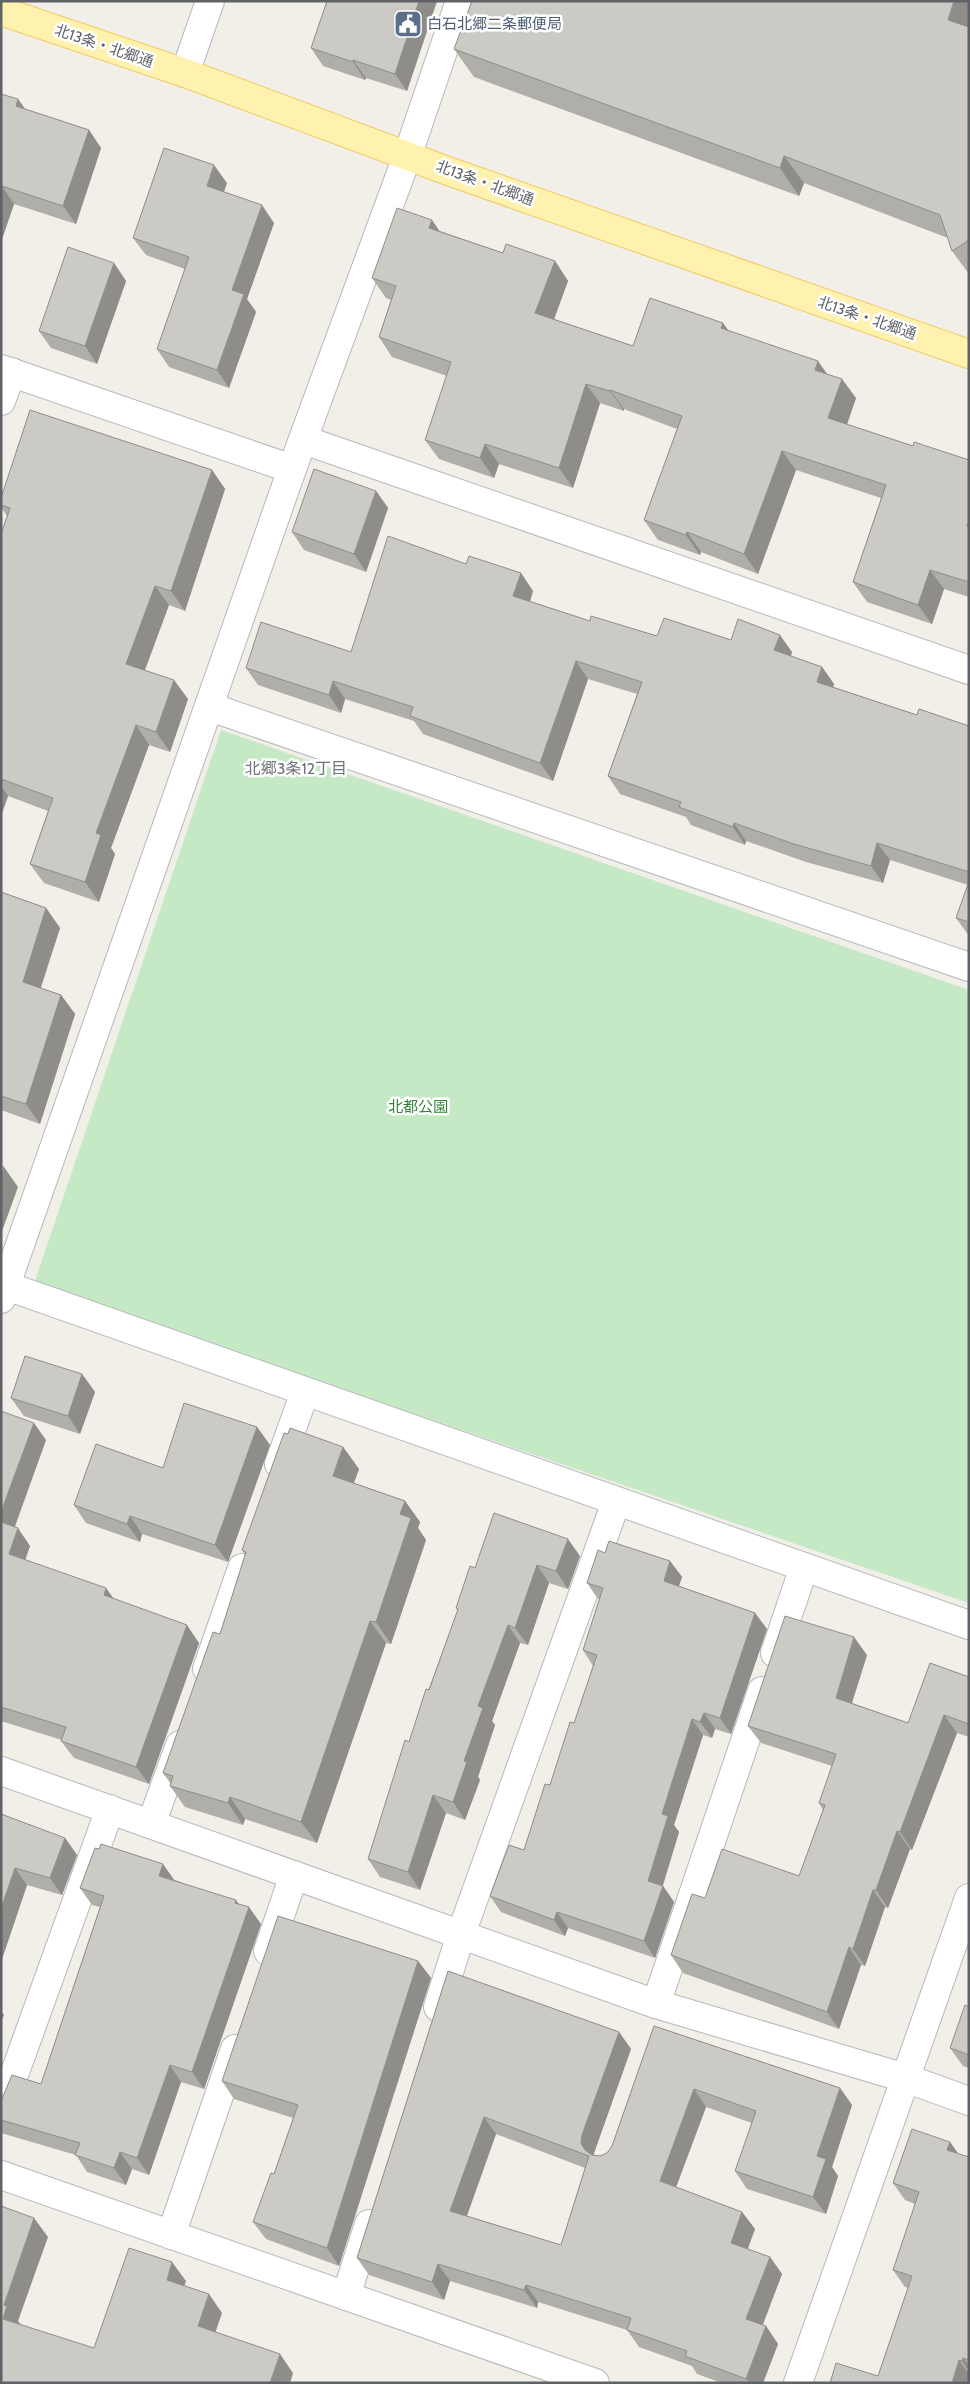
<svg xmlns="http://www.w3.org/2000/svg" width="970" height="2384" font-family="Cabin,'Noto Sans JP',sans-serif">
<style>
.green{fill:#c5e8c5}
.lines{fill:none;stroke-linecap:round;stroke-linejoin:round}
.minor-casing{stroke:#b5b8bc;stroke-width:30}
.major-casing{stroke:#f2c960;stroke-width:30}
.minor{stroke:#fff;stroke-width:28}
.major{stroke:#fff2af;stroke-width:28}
.wall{fill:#afaea9;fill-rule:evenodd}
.shaded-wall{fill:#8f8d8a}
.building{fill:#cccac5;stroke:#8f8d8a;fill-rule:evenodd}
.labels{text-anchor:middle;stroke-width:5;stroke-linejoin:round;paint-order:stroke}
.service-label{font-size:15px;fill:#4e5e75;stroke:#fff;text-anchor:start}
.street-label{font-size:15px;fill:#5f6368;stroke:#fff}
.park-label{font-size:15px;fill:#348238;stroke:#fff}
.neighbourhood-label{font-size:16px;fill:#70757a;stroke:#fff}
</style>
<rect width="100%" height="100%" fill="#f1efe8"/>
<path class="green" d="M 221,730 L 969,990 L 969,1603 L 34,1284 Z"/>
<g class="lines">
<defs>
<g id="minor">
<path d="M 185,73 L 210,1"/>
<path d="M 1,369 L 292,469"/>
<path d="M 1,401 L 12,372"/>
<path d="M 304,440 L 969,670"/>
<path d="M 210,707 L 969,967"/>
<path d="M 1,1284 L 969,1625"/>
<path d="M 1,1299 L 292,469 L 408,154 L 460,1"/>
<path d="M 279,1464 L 305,1392"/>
<path d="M 775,1653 L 804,1567"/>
<path d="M 207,1669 L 242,1568"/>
<path d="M 1,1771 L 656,2004 L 905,2078 L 969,2101"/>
<path d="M 151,1824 L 180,1745"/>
<path d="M 268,1951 L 294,1875"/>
<path d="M 656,2004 L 762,1691"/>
<path d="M 438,2007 L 461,1934 L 616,1502"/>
<path d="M 1,2111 L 110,1809"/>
<path d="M 1,2175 L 595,2383"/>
<path d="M 171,2235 L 235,2049"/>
<path d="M 346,2296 L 369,2224"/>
<path d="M 798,2383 L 969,1898"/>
</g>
<path id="major" d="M 1,11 L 185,73 L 448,171 L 969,354"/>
</defs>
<use href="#minor" class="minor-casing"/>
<use href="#major" class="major-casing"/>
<use href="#minor" class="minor"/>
<use href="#major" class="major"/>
</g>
<g class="wall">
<path d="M 327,1 L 437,1 L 407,91 L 366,78 L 365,80 L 323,66 L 311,48 Z"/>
<path d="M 969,1 L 969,274 L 952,251 L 948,238 L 804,183 L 799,196 L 474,77 L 454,49 Z"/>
<path d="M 1,94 L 25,109 L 89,130 L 101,148 L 76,224 L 14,204 L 1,242 Z"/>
<path d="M 227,183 L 224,192 L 274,223 L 247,299 L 256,312 L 229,388 L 169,367 L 157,349 L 185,269 L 146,255 L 133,238 Z"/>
<path d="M 440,231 L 503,253 L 555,261 L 568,281 L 554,319 L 633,346 L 723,323 L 728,330 L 827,374 L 856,398 L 847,425 L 913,446 L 969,460 L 969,597 L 944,589 L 932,624 L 867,602 L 853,582 L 881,498 L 796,470 L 758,574 L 701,552 L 700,555 L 658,540 L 644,520 L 677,429 L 624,409 L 624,411 L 600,403 L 573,488 L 499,464 L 494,478 L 439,459 L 425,440 L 447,376 L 392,357 L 379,337 L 391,300 L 386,298 L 372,278 Z"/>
<path d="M 114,263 L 126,281 L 97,364 L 51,348 L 39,331 Z"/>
<path d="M 212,470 L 225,489 L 185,611 L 169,605 L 145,670 L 188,699 L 170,752 L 149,745 L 111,848 L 115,854 L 99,902 L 44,883 L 30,864 L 48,811 L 8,796 L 1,816 L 1,534 L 7,516 L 1,507 L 1,498 Z"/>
<path d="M 376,491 L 388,508 L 366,572 L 304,550 L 292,532 Z"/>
<path d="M 466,564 L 521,573 L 533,591 L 530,601 L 590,621 L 657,636 L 731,640 L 792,652 L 791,656 L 822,667 L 834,684 L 833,687 L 917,715 L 969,726 L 969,936 L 956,918 L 968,885 L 890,860 L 883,883 L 806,862 L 746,841 L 745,845 L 691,825 L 686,817 L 620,794 L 608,776 L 637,694 L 588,679 L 553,781 L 423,734 L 414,721 L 345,699 L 341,713 L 258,685 L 246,668 L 351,652 Z"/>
<path d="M 1,892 L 46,908 L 60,928 L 41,988 L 61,995 L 75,1014 L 40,1124 L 1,1110 Z"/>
<path d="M 82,1374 L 95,1392 L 80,1434 L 24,1416 L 11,1398 Z"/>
<path d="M 1,1411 L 46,1440 L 15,1527 L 30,1546 L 25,1560 L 114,1599 L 199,1643 L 149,1784 L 74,1758 L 61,1741 L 62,1740 L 1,1721 Z"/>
<path d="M 257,1427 L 270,1445 L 228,1562 L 142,1534 L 140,1542 L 86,1523 L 74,1505 Z"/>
<path d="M 343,1447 L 359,1469 L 354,1483 L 405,1501 L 420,1522 L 418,1528 L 426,1540 L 391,1644 L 386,1643 L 317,1843 L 245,1819 L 243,1825 L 185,1807 L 170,1786 L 171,1784 L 163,1773 L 220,1634 L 245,1555 L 242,1550 Z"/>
<path d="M 605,1553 L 670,1561 L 682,1577 L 679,1586 L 755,1613 L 767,1629 L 731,1734 L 715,1729 L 712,1738 L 703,1735 L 674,1825 L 679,1832 L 663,1886 L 674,1902 L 655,1958 L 568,1928 L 565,1936 L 501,1912 L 490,1896 L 524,1850 L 574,1723 L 593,1666 L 583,1650 L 600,1599 L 598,1599 L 587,1583 Z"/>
<path d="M 580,1556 L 568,1589 L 549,1583 L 528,1645 L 520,1643 L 492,1721 L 495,1725 L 478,1777 L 480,1780 L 465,1820 L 446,1813 L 420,1890 L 380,1877 L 368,1859 L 409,1742 L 458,1610 L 456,1608 L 475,1568 Z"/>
<path d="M 867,1655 L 852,1703 L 908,1723 L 969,1677 L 969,1737 L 957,1733 L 912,1850 L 910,1849 L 888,1908 L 885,1907 L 865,1966 L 861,1965 L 839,2029 L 683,1973 L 671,1955 L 705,1898 L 799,1876 L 823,1810 L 819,1803 L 832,1766 L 761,1743 L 748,1726 Z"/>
<path d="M 1,1814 L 65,1838 L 77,1855 L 62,1895 L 27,1885 L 1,1962 Z"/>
<path d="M 175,1880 L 239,1904 L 261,1924 L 204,2089 L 181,2082 L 149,2175 L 132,2169 L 126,2185 L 87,2172 L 76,2155 L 1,2133 L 1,2101 L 41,2084 L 100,1907 L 92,1905 L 80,1888 Z"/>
<path d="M 418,1961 L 431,1978 L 339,2266 L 266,2239 L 253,2222 L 274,2174 L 293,2118 L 234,2099 L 222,2081 Z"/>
<path d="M 448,1971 L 619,2032 L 631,2049 L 594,2153 L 594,2155 L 600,2156 L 607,2153 L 612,2146 L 654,2026 L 840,2088 L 852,2105 L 832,2167 L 838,2176 L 826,2214 L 747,2189 L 735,2171 L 752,2123 L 706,2107 L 676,2187 L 742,2212 L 755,2229 L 748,2249 L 770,2257 L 782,2274 L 763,2325 L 766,2326 L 778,2344 L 763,2383 L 722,2383 L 697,2374 L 692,2366 L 639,2347 L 627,2330 L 538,2302 L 537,2308 L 450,2281 L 444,2300 L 369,2275 L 357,2258 ZM 496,2134 L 585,2168 L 561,2245 L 467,2216 Z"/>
<path d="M 969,2007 L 969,2068 L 963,2066 L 950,2048 Z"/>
<path d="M 950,2142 L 958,2154 L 969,2157 L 969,2383 L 878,2376 L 908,2288 L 905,2287 L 893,2270 L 915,2204 L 905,2200 L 893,2183 Z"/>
</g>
<g class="shaded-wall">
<path d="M 419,1 L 437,1 L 407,91 L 395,74 Z"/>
<path d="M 954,1 L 969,1 L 969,44 L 948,20 Z"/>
<path d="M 353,60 L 366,78 L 365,80 L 353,62 Z"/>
<path d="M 18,99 L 31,117 L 16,106 Z"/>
<path d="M 89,130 L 101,148 L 76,224 L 63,206 Z"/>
<path d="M 784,156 L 804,183 L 799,196 L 780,168 Z"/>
<path d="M 214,165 L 227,183 L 219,204 L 207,186 Z"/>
<path d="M 2,186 L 14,204 L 1,242 L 1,189 Z"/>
<path d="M 262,205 L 274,223 L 247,299 L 256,312 L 229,388 L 217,370 L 232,290 Z"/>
<path d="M 432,220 L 445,239 L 429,228 Z"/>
<path d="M 555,261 L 568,281 L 549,333 L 535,313 Z"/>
<path d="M 114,263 L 126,281 L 97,364 L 85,346 Z"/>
<path d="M 723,323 L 737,343 L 721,328 Z"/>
<path d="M 818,361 L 832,381 L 815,370 Z"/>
<path d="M 842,379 L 856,398 L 842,438 L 828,418 Z"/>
<path d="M 586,384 L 600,403 L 573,488 L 559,468 Z"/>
<path d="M 610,390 L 624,409 L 624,411 L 610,391 Z"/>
<path d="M 485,444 L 499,464 L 494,478 L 480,458 Z"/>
<path d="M 782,451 L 796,470 L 758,574 L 744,554 Z"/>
<path d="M 212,470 L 225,489 L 185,611 L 171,591 Z"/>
<path d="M 376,491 L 388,508 L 366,572 L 354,554 Z"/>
<path d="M 687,532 L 701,552 L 700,555 L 686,535 Z"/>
<path d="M 930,570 L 944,589 L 932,624 L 918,605 Z"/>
<path d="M 521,573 L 533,591 L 526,614 L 513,596 Z"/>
<path d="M 155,586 L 169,605 L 140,683 L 126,664 Z"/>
<path d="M 780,635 L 792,652 L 787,668 L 774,650 Z"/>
<path d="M 576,661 L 588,679 L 553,781 L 540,763 Z"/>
<path d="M 822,667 L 834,684 L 829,699 L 817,682 Z"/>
<path d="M 174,680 L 188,699 L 170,752 L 156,732 Z"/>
<path d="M 333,681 L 345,699 L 341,713 L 329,695 Z"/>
<path d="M 136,725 L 149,745 L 111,848 L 115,854 L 99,902 L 85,882 L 96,833 Z"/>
<path d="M 1,786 L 8,796 L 1,816 Z"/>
<path d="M 734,823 L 746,841 L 745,845 L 733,827 Z"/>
<path d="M 877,843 L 890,860 L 883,883 L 871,866 Z"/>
<path d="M 46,908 L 60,928 L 36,1001 L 23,982 Z"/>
<path d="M 61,995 L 75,1014 L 40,1124 L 26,1104 Z"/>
<path d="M 4,1167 L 18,1187 L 1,1234 L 1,1176 Z"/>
<path d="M 82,1374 L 95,1392 L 80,1434 L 68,1416 Z"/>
<path d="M 34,1423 L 46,1440 L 10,1539 L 1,1525 L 1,1512 Z"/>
<path d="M 257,1427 L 270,1445 L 228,1562 L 215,1545 Z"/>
<path d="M 343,1447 L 359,1469 L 348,1498 L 333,1476 Z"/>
<path d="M 405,1501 L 420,1522 L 418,1528 L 426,1540 L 391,1644 L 376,1622 L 400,1514 Z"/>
<path d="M 130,1516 L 142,1534 L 140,1542 L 127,1524 Z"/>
<path d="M 18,1528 L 30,1546 L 21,1572 L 9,1554 Z"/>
<path d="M 568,1539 L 580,1556 L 568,1589 L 556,1571 Z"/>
<path d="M 670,1561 L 682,1577 L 675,1597 L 664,1581 Z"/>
<path d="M 537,1565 L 549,1583 L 528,1645 L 515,1628 Z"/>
<path d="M 106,1588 L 119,1606 L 104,1595 Z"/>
<path d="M 755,1613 L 767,1629 L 731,1734 L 720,1718 Z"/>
<path d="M 370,1621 L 386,1643 L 317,1843 L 301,1822 Z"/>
<path d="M 187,1625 L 199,1643 L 149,1784 L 136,1767 Z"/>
<path d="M 508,1625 L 520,1643 L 492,1721 L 495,1725 L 478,1777 L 480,1780 L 465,1820 L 453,1802 L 478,1706 Z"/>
<path d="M 854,1637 L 867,1655 L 848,1715 L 836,1698 Z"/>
<path d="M 704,1713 L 715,1729 L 712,1738 L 700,1722 Z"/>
<path d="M 944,1715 L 957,1733 L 912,1850 L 900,1832 Z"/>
<path d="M 692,1719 L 703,1735 L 674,1825 L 679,1832 L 662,1887 L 663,1886 L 674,1902 L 655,1958 L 644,1941 L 648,1881 L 662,1814 Z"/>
<path d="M 433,1795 L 446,1813 L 420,1890 L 408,1872 Z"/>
<path d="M 230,1797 L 245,1819 L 243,1825 L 228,1803 Z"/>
<path d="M 897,1831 L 910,1849 L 888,1908 L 876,1890 Z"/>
<path d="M 65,1838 L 77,1855 L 62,1895 L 50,1878 Z"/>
<path d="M 163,1864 L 175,1881 L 159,1876 Z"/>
<path d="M 15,1868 L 27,1885 L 1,1962 L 1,1909 Z"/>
<path d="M 873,1890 L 885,1907 L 865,1966 L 853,1949 Z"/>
<path d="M 236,1900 L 246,1914 L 249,1907 L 261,1924 L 204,2089 L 192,2072 Z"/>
<path d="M 557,1912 L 568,1928 L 565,1936 L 554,1920 Z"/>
<path d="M 849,1947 L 861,1965 L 839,2029 L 827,2012 Z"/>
<path d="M 418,1961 L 431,1978 L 339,2266 L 327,2248 Z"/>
<path d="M 1,2011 L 4,2015 L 1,2022 Z"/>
<path d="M 619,2032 L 631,2049 L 594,2153 L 594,2160 L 585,2150 L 581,2143 L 582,2135 Z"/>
<path d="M 170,2065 L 181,2082 L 149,2175 L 137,2158 Z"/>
<path d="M 840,2088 L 852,2105 L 832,2167 L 838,2176 L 826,2214 L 813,2197 L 817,2156 Z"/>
<path d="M 694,2089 L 706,2107 L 672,2198 L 660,2181 Z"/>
<path d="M 484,2117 L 496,2134 L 462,2229 L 450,2211 Z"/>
<path d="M 950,2142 L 962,2159 L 947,2150 Z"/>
<path d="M 120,2152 L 132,2169 L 126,2185 L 114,2168 Z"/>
<path d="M 742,2212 L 755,2229 L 743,2260 L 731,2243 Z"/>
<path d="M 34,2218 L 48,2237 L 18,2321 L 21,2325 L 3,2319 L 4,2305 Z"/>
<path d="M 770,2257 L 782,2274 L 758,2336 L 746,2319 Z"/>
<path d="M 172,2262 L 186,2281 L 180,2299 L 167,2280 Z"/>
<path d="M 438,2264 L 450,2281 L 444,2300 L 432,2282 Z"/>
<path d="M 526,2285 L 538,2302 L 537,2308 L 524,2290 Z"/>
<path d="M 209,2294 L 222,2313 L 211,2345 L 198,2326 Z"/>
<path d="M 766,2326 L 778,2344 L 763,2383 L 749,2383 L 746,2379 Z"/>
<path d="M 280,2354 L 293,2373 L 290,2383 L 270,2383 Z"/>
<path d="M 963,2358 L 969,2366 L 969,2371 L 962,2361 Z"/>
<path d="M 959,2360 L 969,2374 L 969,2383 L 952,2383 Z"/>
</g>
<g class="building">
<path d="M 327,1 L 419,1 L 395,74 L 353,60 L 353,62 L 311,48 Z"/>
<path d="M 472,1 L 954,1 L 948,20 L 969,27 L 969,240 L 952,251 L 940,215 L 784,156 L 780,168 L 454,49 Z"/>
<path d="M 1,94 L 18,99 L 16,106 L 89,130 L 63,206 L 2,186 L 1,189 Z"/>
<path d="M 164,148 L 214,165 L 207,186 L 262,205 L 232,290 L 244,294 L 217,370 L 157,349 L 189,257 L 133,238 Z"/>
<path d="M 397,208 L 432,220 L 429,228 L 503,253 L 506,244 L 555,261 L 535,313 L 633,346 L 650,298 L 723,323 L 721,328 L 818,361 L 815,370 L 842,379 L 828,418 L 913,446 L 914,442 L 969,460 L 969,520 L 967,526 L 969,527 L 969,582 L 930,570 L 918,605 L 853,582 L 886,485 L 782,451 L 744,554 L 687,532 L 686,535 L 644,520 L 682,416 L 610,390 L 610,391 L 586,384 L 559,468 L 485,444 L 480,458 L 425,440 L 451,362 L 379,337 L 396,286 L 372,278 Z"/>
<path d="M 68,247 L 114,263 L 85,346 L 39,331 Z"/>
<path d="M 30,410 L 212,470 L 171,591 L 155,586 L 126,664 L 174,680 L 156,732 L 136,725 L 96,833 L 101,835 L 85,882 L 30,864 L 53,798 L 1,779 L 1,534 L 10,508 L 1,505 L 1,498 Z"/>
<path d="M 314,469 L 376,491 L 354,554 L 292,532 Z"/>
<path d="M 388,536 L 466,564 L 469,556 L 521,573 L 513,596 L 590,621 L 591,616 L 657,636 L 664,618 L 731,640 L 738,619 L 780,635 L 774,650 L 822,667 L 817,682 L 917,715 L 919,709 L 969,726 L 969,872 L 877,843 L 871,866 L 794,844 L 734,823 L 733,827 L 679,807 L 681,802 L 608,776 L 642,682 L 576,661 L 540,763 L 410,716 L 413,707 L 333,681 L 329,695 L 246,668 L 261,622 L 351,652 Z"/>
<path d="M 969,881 L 969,922 L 956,918 Z"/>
<path d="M 1,892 L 46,908 L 23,982 L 61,995 L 26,1104 L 1,1096 Z"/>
<path d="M 1,1166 L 4,1167 L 1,1176 Z"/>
<path d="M 25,1356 L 82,1374 L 68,1416 L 11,1398 Z"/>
<path d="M 184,1403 L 257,1427 L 215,1545 L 130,1516 L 127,1524 L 74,1505 L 96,1444 L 163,1468 Z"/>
<path d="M 1,1411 L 34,1423 L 1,1512 Z"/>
<path d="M 290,1428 L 343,1447 L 333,1476 L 405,1501 L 400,1514 L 411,1518 L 376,1622 L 370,1621 L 301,1822 L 230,1797 L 228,1803 L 170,1786 L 173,1776 L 163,1773 L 213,1632 L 220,1634 L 246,1552 L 242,1550 L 284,1433 L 288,1434 Z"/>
<path d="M 494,1513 L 568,1539 L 556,1571 L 537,1565 L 515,1628 L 508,1625 L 478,1706 L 483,1708 L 464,1761 L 467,1762 L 453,1802 L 433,1795 L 408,1872 L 368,1859 L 405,1740 L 409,1742 L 426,1689 L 429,1690 L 458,1609 L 456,1608 L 470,1566 L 475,1568 Z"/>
<path d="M 1,1522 L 18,1528 L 9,1554 L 106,1588 L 104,1595 L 187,1625 L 136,1767 L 61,1741 L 66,1727 L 1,1707 Z"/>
<path d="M 609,1541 L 670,1561 L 664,1581 L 755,1613 L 720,1718 L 704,1713 L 700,1722 L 692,1719 L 662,1814 L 668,1816 L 648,1881 L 663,1886 L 644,1941 L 557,1912 L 554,1920 L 490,1896 L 509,1845 L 524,1850 L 545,1784 L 550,1785 L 570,1722 L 574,1723 L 597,1655 L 583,1650 L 603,1588 L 587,1583 L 598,1550 L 605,1553 Z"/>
<path d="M 785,1616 L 854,1637 L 836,1698 L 908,1723 L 930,1663 L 969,1677 L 969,1724 L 944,1715 L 900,1832 L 897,1831 L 876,1890 L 873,1890 L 853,1949 L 849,1947 L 827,2012 L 671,1955 L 692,1894 L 705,1898 L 722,1849 L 799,1876 L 825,1805 L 819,1803 L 836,1754 L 748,1726 Z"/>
<path d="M 1,1814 L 65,1838 L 50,1878 L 15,1868 L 1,1909 Z"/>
<path d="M 101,1844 L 163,1864 L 159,1876 L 236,1900 L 235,1903 L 249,1907 L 192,2072 L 170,2065 L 137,2158 L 120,2152 L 114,2168 L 75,2155 L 80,2143 L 1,2120 L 1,2101 L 12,2075 L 41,2084 L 104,1896 L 80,1888 L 95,1848 L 99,1849 Z"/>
<path d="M 278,1916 L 418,1961 L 327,2248 L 253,2222 L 271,2173 L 274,2174 L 298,2105 L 222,2081 Z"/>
<path d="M 448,1971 L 619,2032 L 582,2135 L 581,2143 L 585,2150 L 592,2155 L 600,2156 L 607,2153 L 612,2146 L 654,2026 L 840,2088 L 817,2156 L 826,2159 L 813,2197 L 735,2171 L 756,2111 L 694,2089 L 660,2181 L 742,2212 L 731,2243 L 770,2257 L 746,2319 L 766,2326 L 746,2379 L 685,2356 L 687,2351 L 627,2330 L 631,2318 L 526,2285 L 524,2290 L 438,2264 L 432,2282 L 357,2258 ZM 484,2117 L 589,2156 L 561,2245 L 450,2211 Z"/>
<path d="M 965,2005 L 969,2007 L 969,2055 L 950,2048 Z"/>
<path d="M 912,2129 L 950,2142 L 947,2150 L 969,2157 L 969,2360 L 963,2358 L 962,2361 L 959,2360 L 952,2383 L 830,2383 L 836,2363 L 878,2376 L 912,2276 L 893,2270 L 919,2192 L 893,2183 Z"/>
<path d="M 1,2206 L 34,2218 L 4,2305 L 7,2306 L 3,2319 L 94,2348 L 129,2248 L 172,2262 L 167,2280 L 209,2294 L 198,2326 L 280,2354 L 270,2383 L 1,2383 Z"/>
</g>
<defs>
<symbol id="civic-square" viewBox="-11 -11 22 22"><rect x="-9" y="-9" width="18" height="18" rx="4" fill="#5c6f8a" stroke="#fff"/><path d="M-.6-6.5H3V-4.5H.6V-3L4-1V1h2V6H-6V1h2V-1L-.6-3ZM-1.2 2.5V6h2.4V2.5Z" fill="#fff"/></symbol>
</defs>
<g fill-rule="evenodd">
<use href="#civic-square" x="392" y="8" width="32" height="32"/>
</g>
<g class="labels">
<g class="service-label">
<text x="427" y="29">白石北郷二条郵便局</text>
</g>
<g class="street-label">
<text transform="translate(104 46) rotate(19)" y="5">北13条・北郷通</text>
<text transform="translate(485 183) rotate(20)" y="5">北13条・北郷通</text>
<text transform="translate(867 318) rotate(19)" y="5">北13条・北郷通</text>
</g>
<g class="park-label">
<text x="418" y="1112">北都公園</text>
</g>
<g class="neighbourhood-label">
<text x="296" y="774">北郷3条12丁目</text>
</g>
</g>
<rect width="970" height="2384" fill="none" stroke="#5f6368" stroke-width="5"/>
</svg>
